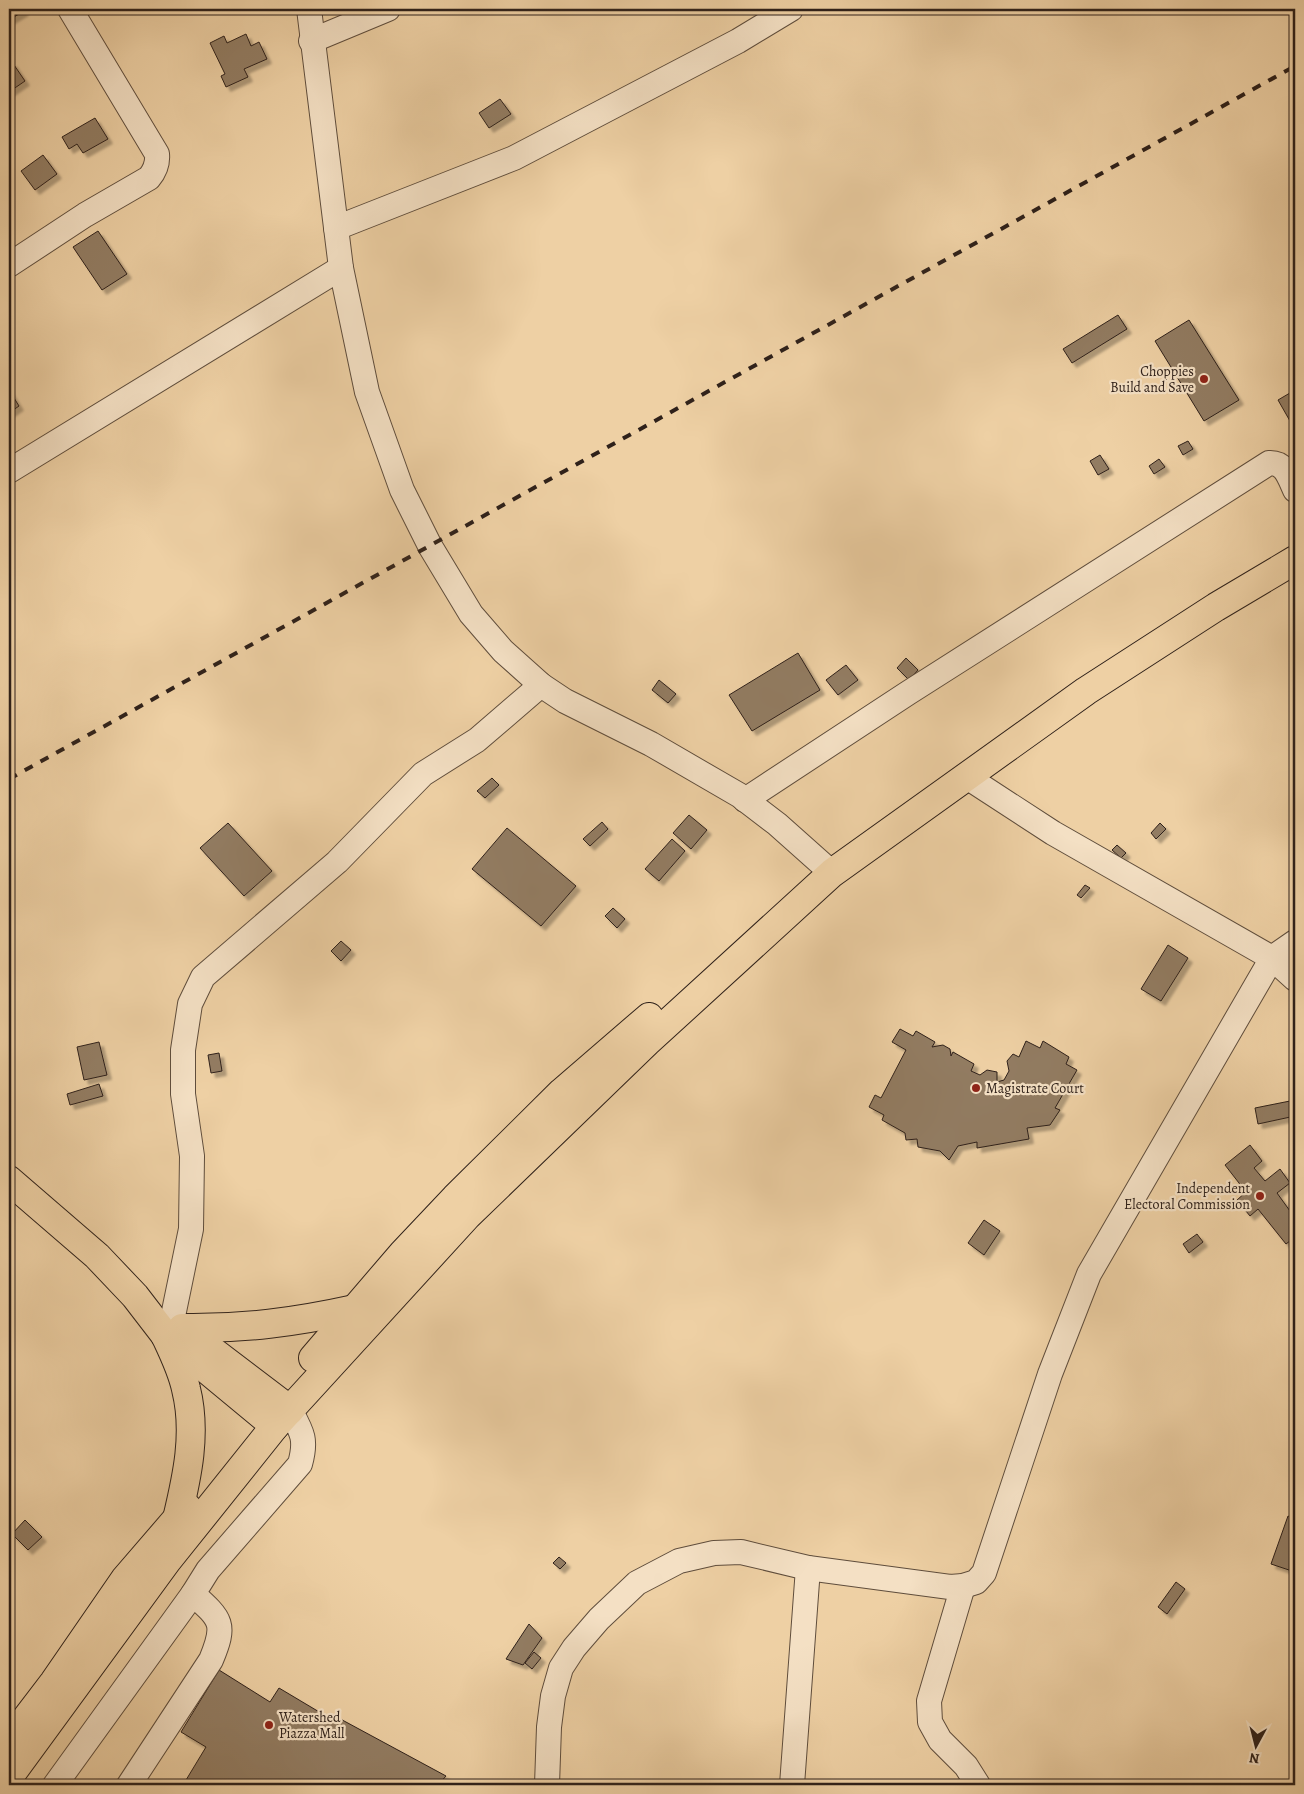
<svg xmlns="http://www.w3.org/2000/svg" width="1304" height="1794" font-family="Alegreya,serif">
<style>
.building{fill:#927c62;stroke:#2f211a;filter:url(#shadow)}
.lines{fill:none;stroke-linecap:round;stroke-linejoin:round}
.minor-casing{stroke:#5f4d3c;stroke-width:26}
.major-casing{stroke:#2f211a;stroke-width:30}
.highway-casing{stroke:#2f211a;stroke-width:30}
.minor{stroke:#f4e0c4;stroke-width:24}
.major{stroke:#eed0a4;stroke-width:28}
.highway{stroke:#eed0a4;stroke-width:28}
.rail{stroke:#2f211a;stroke-width:4;stroke-dasharray:9 9;stroke-linecap:butt}
.poi-dot{fill:#8f2418;stroke:#f4e0c4;stroke-width:2}
.labels{text-anchor:middle;stroke-width:4.5;stroke-linejoin:round;paint-order:stroke}
.poi-label{font-size:14px;fill:#2f211a;stroke:#f4e0c4;text-anchor:end}
</style>
<defs>
<filter id="shadow"><feDropShadow dx="4.5" dy="4.5" stdDeviation="1" flood-color="#0004"/></filter>
</defs>
<rect width="100%" height="100%" fill="#eed0a4"/>
<filter id="stains"><feTurbulence type="fractalNoise" baseFrequency=".004" numOctaves="4"/><feColorMatrix values="0 0 0 0 .2 0 0 0 0 .09 0 0 0 0 .02 0 0 0 .5 -.17"/></filter>
<radialGradient id="worn" r=".72"><stop offset=".6" stop-color="#630" stop-opacity="0"/><stop offset="1" stop-color="#630" stop-opacity=".3"/></radialGradient>
<g class="building">
<path d="M 9,9 L 23,9 L 24,11 L 9,20 Z"/>
<path d="M 246,34 L 251,46 L 259,42 L 267,59 L 244,69 L 248,77 L 226,87 L 221,76 L 225,74 L 210,43 L 224,36 L 227,43 Z"/>
<path d="M 12,62 L 25,81 L 9,92 L 9,64 Z"/>
<path d="M 500,99 L 511,114 L 489,128 L 479,113 Z"/>
<path d="M 95,118 L 108,139 L 83,153 L 77,144 L 69,149 L 62,137 Z"/>
<path d="M 43,155 L 57,174 L 35,190 L 21,171 Z"/>
<path d="M 98,231 L 127,274 L 102,290 L 73,247 Z"/>
<path d="M 1118,315 L 1127,329 L 1072,363 L 1063,349 Z"/>
<path d="M 1189,320 L 1239,400 L 1204,421 L 1155,341 Z"/>
<path d="M 9,390 L 19,406 L 9,413 Z"/>
<path d="M 1295,390 L 1295,427 L 1294,428 L 1278,400 Z"/>
<path d="M 1188,441 L 1193,449 L 1183,455 L 1178,446 Z"/>
<path d="M 1100,455 L 1109,469 L 1098,475 L 1090,461 Z"/>
<path d="M 1159,459 L 1165,467 L 1154,474 L 1149,466 Z"/>
<path d="M 798,653 L 820,690 L 752,731 L 729,695 Z"/>
<path d="M 906,658 L 918,670 L 909,680 L 897,668 Z"/>
<path d="M 846,665 L 858,680 L 838,695 L 826,680 Z"/>
<path d="M 659,680 L 676,694 L 668,703 L 652,690 Z"/>
<path d="M 492,778 L 499,785 L 485,798 L 477,791 Z"/>
<path d="M 689,815 L 707,830 L 691,849 L 673,833 Z"/>
<path d="M 602,822 L 608,829 L 590,846 L 583,839 Z"/>
<path d="M 228,823 L 272,871 L 244,896 L 200,848 Z"/>
<path d="M 1160,823 L 1166,829 L 1156,839 L 1151,833 Z"/>
<path d="M 507,828 L 576,886 L 541,926 L 472,869 Z"/>
<path d="M 672,839 L 685,851 L 659,881 L 645,869 Z"/>
<path d="M 1117,845 L 1126,853 L 1121,858 L 1112,850 Z"/>
<path d="M 1085,885 L 1090,888 L 1081,898 L 1077,895 Z"/>
<path d="M 613,908 L 625,919 L 617,928 L 605,916 Z"/>
<path d="M 341,941 L 351,950 L 341,961 L 331,951 Z"/>
<path d="M 1168,945 L 1188,958 L 1161,1001 L 1141,989 Z"/>
<path d="M 900,1029 L 913,1036 L 916,1031 L 935,1042 L 932,1047 L 943,1045 L 950,1049 L 951,1056 L 953,1052 L 974,1064 L 971,1071 L 980,1075 L 987,1070 L 997,1072 L 997,1082 L 1004,1080 L 1009,1071 L 1007,1061 L 1013,1054 L 1019,1057 L 1026,1041 L 1040,1048 L 1043,1041 L 1069,1057 L 1066,1064 L 1077,1070 L 1055,1108 L 1060,1110 L 1050,1125 L 1027,1128 L 1029,1139 L 977,1148 L 977,1142 L 958,1146 L 949,1160 L 940,1151 L 918,1147 L 917,1139 L 906,1140 L 905,1133 L 882,1120 L 884,1115 L 869,1107 L 875,1095 L 881,1098 L 906,1050 L 892,1042 Z"/>
<path d="M 99,1042 L 107,1075 L 84,1080 L 77,1047 Z"/>
<path d="M 219,1053 L 222,1071 L 211,1073 L 208,1055 Z"/>
<path d="M 99,1084 L 103,1096 L 70,1105 L 67,1094 Z"/>
<path d="M 1295,1100 L 1295,1116 L 1258,1124 L 1255,1108 Z"/>
<path d="M 1250,1145 L 1262,1161 L 1254,1168 L 1265,1181 L 1280,1169 L 1290,1183 L 1277,1193 L 1290,1211 L 1295,1207 L 1295,1237 L 1286,1244 L 1258,1209 L 1250,1216 L 1237,1200 L 1246,1192 L 1225,1165 Z"/>
<path d="M 984,1220 L 1000,1231 L 984,1255 L 968,1243 Z"/>
<path d="M 1197,1234 L 1203,1242 L 1189,1253 L 1183,1244 Z"/>
<path d="M 1288,1516 L 1295,1519 L 1295,1572 L 1271,1564 Z"/>
<path d="M 25,1520 L 42,1537 L 28,1550 L 12,1534 Z"/>
<path d="M 559,1557 L 566,1563 L 560,1569 L 553,1563 Z"/>
<path d="M 1176,1582 L 1185,1589 L 1167,1614 L 1158,1607 Z"/>
<path d="M 529,1624 L 542,1638 L 523,1665 L 506,1659 Z"/>
<path d="M 534,1652 L 541,1658 L 532,1669 L 525,1663 Z"/>
<path d="M 219,1670 L 270,1702 L 279,1688 L 331,1719 L 333,1715 L 446,1776 L 438,1785 L 183,1785 L 206,1747 L 181,1732 Z"/>
</g>
<g class="lines">
<defs>
<g id="minor">
<path d="M 309,9 L 341,268 L 367,392 L 402,490 L 430,546 L 471,614 L 503,651 L 541,685 L 565,701 L 651,744 L 739,795 L 777,824 L 832,873"/>
<path d="M 311,41 L 388,9"/>
<path d="M 336,228 L 514,158 L 738,41 L 791,9"/>
<path d="M 9,265 L 85,215 L 149,178 C 155,171 158,164 157,154 L 70,9"/>
<path d="M 9,471 L 341,268"/>
<path d="M 967,777 L 1053,833 L 1272,958 L 1295,979"/>
<path d="M 745,800 L 908,693 L 1269,463 C 1285,462 1289,477 1295,490"/>
<path d="M 172,1321 L 191,1229 L 192,1156 L 183,1094 L 183,1050 L 190,1004 L 203,977 L 337,862 L 423,774 L 477,740 L 541,685"/>
<path d="M 963,1586 L 929,1701 L 930,1722 L 940,1740 L 966,1766 L 978,1785"/>
<path d="M 55,1785 L 193,1594"/>
<path d="M 129,1785 L 211,1660 C 226,1624 222,1620 193,1594 L 208,1570 L 300,1464 C 307,1439 302,1432 290,1410"/>
<path d="M 547,1785 L 549,1727 L 553,1696 L 561,1668 L 574,1648 L 599,1619 L 637,1583 L 679,1561 L 714,1553 L 741,1552 L 808,1568 L 950,1587 L 963,1586 L 976,1582 L 984,1573 L 1050,1374 L 1089,1274 L 1272,958 L 1295,942"/>
<path d="M 792,1785 L 808,1568"/>
</g>
<g id="major">
<path d="M 9,1180 L 97,1256 L 135,1296 L 165,1335 L 275,1426"/>
<path d="M 190,1334 L 290,1410"/>
</g>
<g id="highway">
<path d="M 182,1328 C 243,1329 296,1322 355,1309"/>
<path d="M 165,1335 C 173,1352 182,1370 186,1389 C 197,1433 187,1477 177,1519"/>
<path d="M 313,1358 L 403,1253 L 455,1198 L 562,1092 L 649,1017"/>
<path d="M 9,1741 L 54,1682 L 125,1579 L 187,1507"/>
<path d="M 9,1777 L 167,1561 L 275,1426 L 467,1216 L 647,1042 L 832,873 L 1086,691 L 1216,607 L 1295,560"/>
</g>
</defs>
<use href="#minor" class="minor-casing"/>
<use href="#major" class="major-casing"/>
<use href="#highway" class="highway-casing"/>
<use href="#minor" class="minor"/>
<use href="#major" class="major"/>
<use href="#highway" class="highway"/>
<path class="rail" d="M 9,779 L 1295,66"/>
</g>
<g class="poi-dot">
<circle cx="1204" cy="379" r="5"/>
<circle cx="976" cy="1088" r="5"/>
<circle cx="1260" cy="1196" r="5"/>
<circle cx="269" cy="1725" r="5"/>
</g>
<g class="labels">
<g class="poi-label">
<text x="1194" y="376">Choppies<tspan x="1194" dy="16">Build and Save</tspan></text>
<text x="986" y="1093" text-anchor="start">Magistrate Court</text>
<text x="1250" y="1193">Independent<tspan x="1250" dy="16">Electoral Commission</tspan></text>
<text x="279" y="1722" text-anchor="start">Watershed<tspan x="279" dy="16">Piazza Mall</tspan></text>
</g>
</g>
<rect width="1304" height="1794" fill="none" stroke="#eed0a4" stroke-width="30"/>
<rect x="10" y="10" width="1284" height="1774" fill="none" stroke="#2f211a" stroke-width="2.5"/>
<rect x="15" y="15" width="1274" height="1764" fill="none" stroke="#2f211a"/>
<g transform="translate(1256 1746) rotate(187)" stroke="#f4e0c4" stroke-width="4" paint-order="stroke">
<path d="M0-4L9 19L0 12L-9 19Z" fill="#2f211a"/>
<text y="-8" font-size="14" font-weight="bold" text-anchor="middle" fill="#2f211a">N</text>
</g>
<rect width="100%" height="100%" filter="url(#stains)"/>
<rect width="100%" height="100%" fill="url(#worn)"/>
</svg>
